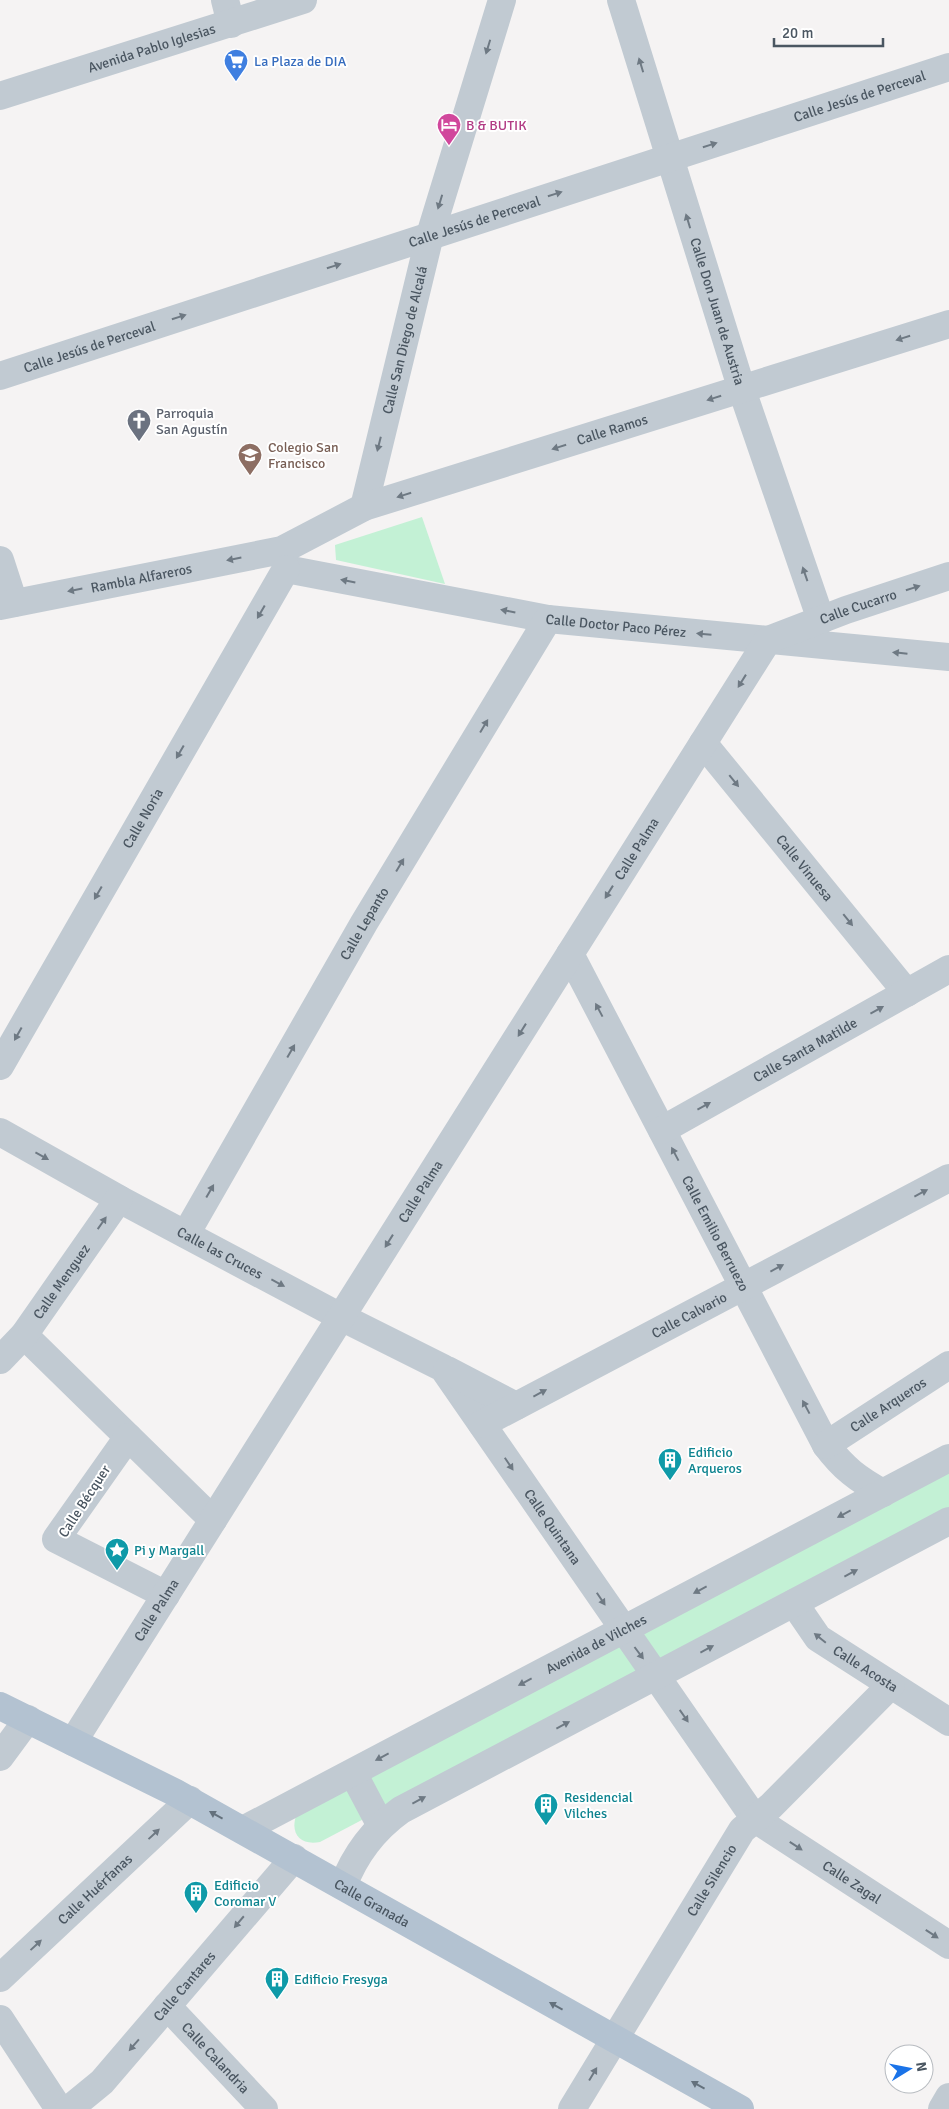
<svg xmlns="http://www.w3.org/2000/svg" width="949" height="2109" font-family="Signika,sans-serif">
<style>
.green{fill:#c3f1d5}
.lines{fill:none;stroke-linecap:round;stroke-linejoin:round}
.minor{stroke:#c1cad2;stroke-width:28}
.major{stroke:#b3c2d1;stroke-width:28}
.oneway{fill:#6e7983}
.oneway2{fill:#64717d}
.labels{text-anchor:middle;stroke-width:4;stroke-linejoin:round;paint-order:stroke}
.street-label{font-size:14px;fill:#4a5661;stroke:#fff}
.shop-label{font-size:14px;fill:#366cbe;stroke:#fff;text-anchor:start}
.hotel-label{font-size:14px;fill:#b23c85;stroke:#fff;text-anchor:start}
.worship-label{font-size:14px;fill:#5b616d;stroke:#fff;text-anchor:start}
.education-label{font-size:14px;fill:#785e54;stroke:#fff;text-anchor:start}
.culture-label{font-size:14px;fill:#0d838f;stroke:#fff;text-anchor:start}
</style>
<rect width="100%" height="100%" fill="#f5f3f3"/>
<g class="green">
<path d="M 422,517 L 445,584 L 336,560 L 335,545 Z"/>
<path d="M 949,1469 L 949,1511 L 320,1842 C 301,1846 290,1834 296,1816 Z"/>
</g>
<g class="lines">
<g class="minor">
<path d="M 225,0 L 231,24"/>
<path id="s1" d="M 621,0 L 742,390 L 821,620"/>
<path id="s2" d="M 0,96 L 303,0"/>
<path id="s3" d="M 0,376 L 949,67"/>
<path id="s4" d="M 364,507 L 430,235 L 502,0"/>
<path d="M 0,560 L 14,603"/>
<path id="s5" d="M 286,569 L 548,619 L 949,657"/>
<path id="s6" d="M 0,606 L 282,550 L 364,507 L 949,324"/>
<path id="s7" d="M 703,743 L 907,993"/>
<path id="s8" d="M 570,954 L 826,1445 C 844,1469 858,1479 883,1493"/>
<path id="s9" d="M 0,1066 L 286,569"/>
<path id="s10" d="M 662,1130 L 949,969"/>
<path id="s11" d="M 0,1132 L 119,1199 L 341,1317 L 443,1368 L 755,1819 L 949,1945"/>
<path id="s12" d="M 186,1234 L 364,923 L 548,619"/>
<path d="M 24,1335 L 213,1520"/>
<path id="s13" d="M 0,1360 L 24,1335 L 119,1199"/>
<path d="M 447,1370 L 516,1406"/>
<path id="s14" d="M 482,1424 L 949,1178"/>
<path d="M 128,1437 L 56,1539 L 166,1595"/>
<path id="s15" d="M 826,1445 L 949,1365"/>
<path id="s16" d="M 794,1603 L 818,1638 L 949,1722"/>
<path id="s17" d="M 73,1742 L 768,640 L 846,610 L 949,576"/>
<path d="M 0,1757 L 28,1719"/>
<path d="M 353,1773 L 381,1826"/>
<path id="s18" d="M 243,1830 L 949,1458"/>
<path d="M 343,1886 C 355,1854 373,1830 401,1810 L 949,1521"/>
<path id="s19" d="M 0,1978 L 190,1800"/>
<path id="s20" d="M 167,2006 L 264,2109"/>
<path d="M 0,2019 L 59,2109"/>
<path id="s21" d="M 69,2109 L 102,2082 L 294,1858"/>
<path id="s22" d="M 572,2109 L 742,1830 L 771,1806 L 891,1685"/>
<path d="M 942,2109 L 949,2097"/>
</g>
<path class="major" id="s23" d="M 0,1706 L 174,1792 L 740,2109"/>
</g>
<defs><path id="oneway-solid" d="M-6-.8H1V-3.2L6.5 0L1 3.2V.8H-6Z" transform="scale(1.25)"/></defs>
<g class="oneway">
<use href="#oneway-solid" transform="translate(488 47) rotate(107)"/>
<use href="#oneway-solid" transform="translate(641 65) rotate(-107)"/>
<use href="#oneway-solid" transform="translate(710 145) rotate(-18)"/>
<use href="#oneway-solid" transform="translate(555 194) rotate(-18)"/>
<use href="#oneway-solid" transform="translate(440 202) rotate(107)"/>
<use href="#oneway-solid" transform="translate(688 221) rotate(-107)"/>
<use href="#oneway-solid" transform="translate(334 266) rotate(-18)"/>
<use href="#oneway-solid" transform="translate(179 317) rotate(-18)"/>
<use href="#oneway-solid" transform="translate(903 338) rotate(162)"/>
<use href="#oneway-solid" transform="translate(714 398) rotate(163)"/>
<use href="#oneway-solid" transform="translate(379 444) rotate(104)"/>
<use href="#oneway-solid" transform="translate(559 447) rotate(163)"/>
<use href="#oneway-solid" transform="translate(404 495) rotate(163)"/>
<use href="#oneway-solid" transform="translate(234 559) rotate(169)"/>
<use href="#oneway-solid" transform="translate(805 574) rotate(-109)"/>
<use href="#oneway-solid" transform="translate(348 581) rotate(-169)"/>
<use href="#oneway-solid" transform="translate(913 588) rotate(-18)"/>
<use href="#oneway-solid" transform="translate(75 590) rotate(169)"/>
<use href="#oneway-solid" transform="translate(508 611) rotate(-169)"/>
<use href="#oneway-solid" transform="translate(261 612) rotate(120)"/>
<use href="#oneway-solid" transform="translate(704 634) rotate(-175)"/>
<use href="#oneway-solid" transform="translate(900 653) rotate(-174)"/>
<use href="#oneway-solid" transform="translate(742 681) rotate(122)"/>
<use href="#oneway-solid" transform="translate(484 726) rotate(-59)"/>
<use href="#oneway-solid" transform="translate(180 752) rotate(120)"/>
<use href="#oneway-solid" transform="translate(734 781) rotate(51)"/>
<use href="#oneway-solid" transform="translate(400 865) rotate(-59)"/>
<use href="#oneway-solid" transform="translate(609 892) rotate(122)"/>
<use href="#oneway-solid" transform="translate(98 893) rotate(120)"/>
<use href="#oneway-solid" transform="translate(848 920) rotate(51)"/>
<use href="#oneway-solid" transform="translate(599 1010) rotate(-118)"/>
<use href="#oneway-solid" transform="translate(877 1010) rotate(-29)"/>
<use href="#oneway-solid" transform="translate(522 1030) rotate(122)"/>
<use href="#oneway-solid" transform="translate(18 1034) rotate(119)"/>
<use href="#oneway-solid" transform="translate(291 1051) rotate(-60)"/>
<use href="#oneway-solid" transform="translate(704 1106) rotate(-29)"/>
<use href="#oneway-solid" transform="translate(675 1154) rotate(-118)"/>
<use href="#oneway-solid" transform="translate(42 1156) rotate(29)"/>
<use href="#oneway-solid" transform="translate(210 1191) rotate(-60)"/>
<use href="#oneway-solid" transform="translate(921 1193) rotate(-28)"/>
<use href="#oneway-solid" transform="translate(102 1223) rotate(-55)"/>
<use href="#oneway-solid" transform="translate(389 1241) rotate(122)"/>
<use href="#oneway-solid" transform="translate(777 1268) rotate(-28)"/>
<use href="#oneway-solid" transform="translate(278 1283) rotate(28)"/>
<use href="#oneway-solid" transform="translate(540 1393) rotate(-28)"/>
<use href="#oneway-solid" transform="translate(806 1407) rotate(-118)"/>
<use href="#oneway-solid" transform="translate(509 1464) rotate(56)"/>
<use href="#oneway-solid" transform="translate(844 1514) rotate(152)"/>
<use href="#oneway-solid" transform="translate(851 1573) rotate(-28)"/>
<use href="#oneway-solid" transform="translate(700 1590) rotate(152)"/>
<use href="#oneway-solid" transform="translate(601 1599) rotate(56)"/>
<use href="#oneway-solid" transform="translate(820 1638) rotate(-141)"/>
<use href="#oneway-solid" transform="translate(707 1649) rotate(-28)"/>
<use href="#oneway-solid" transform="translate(639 1653) rotate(53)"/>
<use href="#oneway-solid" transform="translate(525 1682) rotate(152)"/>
<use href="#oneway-solid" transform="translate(684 1716) rotate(55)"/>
<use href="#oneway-solid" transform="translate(563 1725) rotate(-28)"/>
<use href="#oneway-solid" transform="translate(382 1757) rotate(152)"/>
<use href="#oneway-solid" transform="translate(419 1800) rotate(-28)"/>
<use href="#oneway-solid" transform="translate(154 1834) rotate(-43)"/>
<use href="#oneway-solid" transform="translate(796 1846) rotate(33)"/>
<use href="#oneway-solid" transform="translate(239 1922) rotate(130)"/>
<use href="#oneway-solid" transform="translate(932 1934) rotate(33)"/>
<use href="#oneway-solid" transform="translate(36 1945) rotate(-43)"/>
<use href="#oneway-solid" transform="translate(134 2045) rotate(131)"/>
<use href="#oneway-solid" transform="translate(593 2074) rotate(-59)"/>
</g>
<g class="oneway2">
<use href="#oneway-solid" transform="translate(216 1815) rotate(-151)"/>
<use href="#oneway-solid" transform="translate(556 2006) rotate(-151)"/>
<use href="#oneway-solid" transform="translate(698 2085) rotate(-151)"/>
</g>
<defs>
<symbol id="supermarket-pin" viewBox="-11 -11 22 30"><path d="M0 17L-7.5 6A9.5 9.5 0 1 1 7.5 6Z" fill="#3f7fe0" stroke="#fff"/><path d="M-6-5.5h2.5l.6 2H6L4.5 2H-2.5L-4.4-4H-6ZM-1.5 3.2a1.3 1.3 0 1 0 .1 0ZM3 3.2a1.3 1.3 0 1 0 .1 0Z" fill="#fff"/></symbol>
<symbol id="hotel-pin" viewBox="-11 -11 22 30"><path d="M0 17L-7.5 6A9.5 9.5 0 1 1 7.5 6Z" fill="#d1479c" stroke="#fff"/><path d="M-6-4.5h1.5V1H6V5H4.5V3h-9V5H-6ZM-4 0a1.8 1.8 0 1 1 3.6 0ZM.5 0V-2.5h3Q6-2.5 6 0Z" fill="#fff"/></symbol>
<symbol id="church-pin" viewBox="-11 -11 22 30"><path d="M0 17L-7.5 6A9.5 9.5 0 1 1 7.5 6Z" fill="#6b7280" stroke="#fff"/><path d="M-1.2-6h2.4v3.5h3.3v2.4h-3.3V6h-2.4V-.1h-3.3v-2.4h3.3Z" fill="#fff"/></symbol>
<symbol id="school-pin" viewBox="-11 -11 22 30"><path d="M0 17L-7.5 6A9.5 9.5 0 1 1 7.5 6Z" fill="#8d6e63" stroke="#fff"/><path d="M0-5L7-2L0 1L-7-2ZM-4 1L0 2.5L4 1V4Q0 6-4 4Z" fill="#fff"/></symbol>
<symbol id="building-pin" viewBox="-11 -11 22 30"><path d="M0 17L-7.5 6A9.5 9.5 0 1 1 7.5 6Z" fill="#0f9aa8" stroke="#fff"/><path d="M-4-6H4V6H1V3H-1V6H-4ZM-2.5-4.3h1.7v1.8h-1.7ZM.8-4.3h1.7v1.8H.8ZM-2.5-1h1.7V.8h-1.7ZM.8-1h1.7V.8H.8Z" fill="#fff"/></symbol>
<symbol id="sight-pin" viewBox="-11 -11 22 30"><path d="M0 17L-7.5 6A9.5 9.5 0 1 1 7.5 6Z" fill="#0f9aa8" stroke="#fff"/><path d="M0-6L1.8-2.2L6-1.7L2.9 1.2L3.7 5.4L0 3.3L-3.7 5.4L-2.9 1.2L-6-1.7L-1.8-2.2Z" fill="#fff"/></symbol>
</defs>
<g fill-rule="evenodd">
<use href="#supermarket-pin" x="222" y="47" width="28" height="38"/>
<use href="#hotel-pin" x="435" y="111" width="28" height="38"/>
<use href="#church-pin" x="125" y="407" width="28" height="38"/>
<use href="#school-pin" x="236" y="441" width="28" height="38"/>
<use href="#building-pin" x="656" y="1446" width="28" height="38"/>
<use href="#sight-pin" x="103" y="1536" width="28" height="38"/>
<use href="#building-pin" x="532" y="1791" width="28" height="38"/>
<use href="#building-pin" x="182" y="1879" width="28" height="38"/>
<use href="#building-pin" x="263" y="1965" width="28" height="38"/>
</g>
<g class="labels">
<g class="street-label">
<text dy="5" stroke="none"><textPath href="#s2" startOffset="159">Avenida Pablo Iglesias</textPath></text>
<text dy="5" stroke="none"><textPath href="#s3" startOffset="904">Calle Jesús de Perceval</textPath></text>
<text dy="5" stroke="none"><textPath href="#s3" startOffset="499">Calle Jesús de Perceval</textPath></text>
<text dy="5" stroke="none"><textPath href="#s1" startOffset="326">Calle Don Juan de Austria</textPath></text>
<text dy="5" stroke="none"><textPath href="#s4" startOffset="172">Calle San Diego de Alcalá</textPath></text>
<text dy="5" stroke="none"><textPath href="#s3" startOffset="94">Calle Jesús de Perceval</textPath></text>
<text dy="5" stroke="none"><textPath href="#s6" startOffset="640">Calle Ramos</textPath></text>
<text dy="5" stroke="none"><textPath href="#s6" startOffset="144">Rambla Alfareros</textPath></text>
<text dy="5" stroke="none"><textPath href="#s17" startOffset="1399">Calle Cucarro</textPath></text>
<text dy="5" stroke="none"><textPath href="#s5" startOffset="335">Calle Doctor Paco Pérez</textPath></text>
<text dy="5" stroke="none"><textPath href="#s9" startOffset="286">Calle Noria</textPath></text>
<text dy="5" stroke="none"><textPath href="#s17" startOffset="1056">Calle Palma</textPath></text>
<text dy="5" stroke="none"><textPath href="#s7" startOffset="161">Calle Vinuesa</textPath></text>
<text dy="5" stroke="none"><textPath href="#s12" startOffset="358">Calle Lepanto</textPath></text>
<text dy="5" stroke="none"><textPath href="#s10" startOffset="164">Calle Santa Matilde</textPath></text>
<text dy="5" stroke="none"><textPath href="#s17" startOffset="651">Calle Palma</textPath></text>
<text dy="5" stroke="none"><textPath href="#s8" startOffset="315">Calle Emilio Berruezo</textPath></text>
<text dy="5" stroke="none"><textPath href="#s11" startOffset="251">Calle las Cruces</textPath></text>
<text dy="5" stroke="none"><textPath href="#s13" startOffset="100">Calle Menguez</textPath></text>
<text dy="5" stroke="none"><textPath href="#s14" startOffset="234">Calle Calvario</textPath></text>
<text dy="5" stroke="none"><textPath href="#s15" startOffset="74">Calle Arqueros</textPath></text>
<text transform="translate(84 1501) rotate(-57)" y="5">Calle Bécquer</text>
<text dy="5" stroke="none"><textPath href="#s11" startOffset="695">Calle Quintana</textPath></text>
<text dy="5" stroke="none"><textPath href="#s17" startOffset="156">Calle Palma</textPath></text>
<text dy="5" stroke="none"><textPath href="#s18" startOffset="399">Avenida de Vilches</textPath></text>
<text dy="5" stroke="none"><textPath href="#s16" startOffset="99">Calle Acosta</textPath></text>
<text dy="5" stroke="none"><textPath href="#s22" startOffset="268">Calle Silencio</textPath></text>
<text dy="5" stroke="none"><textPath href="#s11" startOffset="1166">Calle Zagal</textPath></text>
<text dy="5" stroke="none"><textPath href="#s19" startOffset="130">Calle Huérfanas</textPath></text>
<text dy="5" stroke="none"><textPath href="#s23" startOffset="421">Calle Granada</textPath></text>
<text dy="5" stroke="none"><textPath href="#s21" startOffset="169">Calle Cantares</textPath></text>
<text dy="5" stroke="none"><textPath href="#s20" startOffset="71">Calle Calandria</textPath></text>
</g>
<g class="shop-label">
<text x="254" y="66">La Plaza de DIA</text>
</g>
<g class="hotel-label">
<text x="466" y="130">B &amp; BUTIK</text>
</g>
<g class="worship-label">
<text x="156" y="418">Parroquia<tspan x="156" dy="16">San Agustín</tspan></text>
</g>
<g class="education-label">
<text x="268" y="452">Colegio San<tspan x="268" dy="16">Francisco</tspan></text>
</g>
<g class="culture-label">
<text x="688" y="1457">Edificio<tspan x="688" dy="16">Arqueros</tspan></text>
<text x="134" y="1555">Pi y Margall</text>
<text x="564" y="1802">Residencial<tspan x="564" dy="16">Vilches</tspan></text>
<text x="214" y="1890">Edificio<tspan x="214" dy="16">Coromar V</tspan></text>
<text x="294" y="1984">Edificio Fresyga</text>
</g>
</g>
<g transform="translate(909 2069) rotate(80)"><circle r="24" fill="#ffffff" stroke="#b7bbc0"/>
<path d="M0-4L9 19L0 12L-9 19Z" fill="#1a73e8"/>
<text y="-8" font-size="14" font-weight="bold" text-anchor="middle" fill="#4a5661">N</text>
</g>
<path d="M774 38v8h109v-8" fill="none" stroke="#4a5661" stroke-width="2.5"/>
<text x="782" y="38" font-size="15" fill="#4a5661" stroke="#ffffff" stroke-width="4" paint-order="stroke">20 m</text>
</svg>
